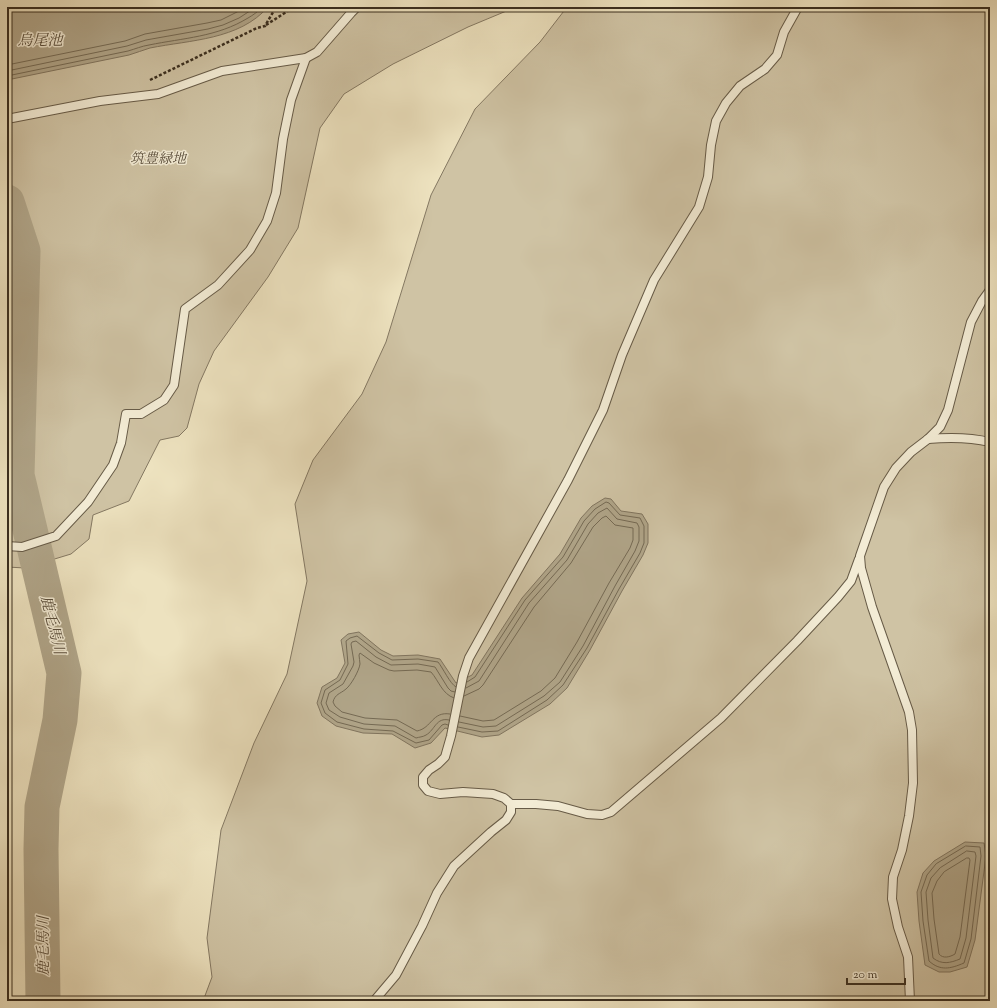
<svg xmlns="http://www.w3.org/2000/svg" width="997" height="1008" font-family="'Sorts Mill Goudy','Noto Serif JP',serif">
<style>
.green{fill:#cfc3a4;stroke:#847862}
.water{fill:#b0a589;stroke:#81755f}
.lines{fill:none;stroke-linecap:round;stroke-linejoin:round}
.shore{stroke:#756a54;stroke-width:1}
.river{stroke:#b0a589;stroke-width:35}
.service-casing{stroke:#675b47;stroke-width:10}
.path{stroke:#3a2e1f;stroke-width:2.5;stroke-dasharray:3 2;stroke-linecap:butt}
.service{stroke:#f3ecd5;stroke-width:8}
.labels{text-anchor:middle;stroke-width:3;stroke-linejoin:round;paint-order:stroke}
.park-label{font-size:14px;font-style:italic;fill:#584c3a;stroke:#f3ecd5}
.water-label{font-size:15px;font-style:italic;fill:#584c3a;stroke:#f3ecd5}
</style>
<rect width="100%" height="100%" fill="#ede2bf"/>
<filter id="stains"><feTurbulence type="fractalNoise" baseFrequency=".005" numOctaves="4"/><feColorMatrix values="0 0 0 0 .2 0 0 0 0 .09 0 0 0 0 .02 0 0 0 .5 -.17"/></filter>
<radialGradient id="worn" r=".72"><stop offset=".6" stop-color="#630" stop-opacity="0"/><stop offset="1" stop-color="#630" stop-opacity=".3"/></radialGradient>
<g class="green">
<path d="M 7,7 L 516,7 L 468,27 L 393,64 L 344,94 L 320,128 L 298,228 L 268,277 L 214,351 L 199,384 L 187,428 L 179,436 L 160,440 L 129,501 L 93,515 L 89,539 L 71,554 L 25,568 L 7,567 Z"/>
<path d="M 567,7 L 990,7 L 990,1001 L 203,1001 L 212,977 L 207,938 L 221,830 L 254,743 L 287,674 L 307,581 L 295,504 L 313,460 L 362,394 L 386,342 L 431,195 L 475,109 L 540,42 Z"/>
</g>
<g class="water">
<path d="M 7,7 L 268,7 C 239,40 190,40 150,48 C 143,50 136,53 129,55 L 7,80 Z"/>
<path d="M 605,498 L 611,499 L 621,511 L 642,514 L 648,524 L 648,543 L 643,555 L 622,591 L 590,650 L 567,688 L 550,704 L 499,735 L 482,737 L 445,728 L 431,743 L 415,748 L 392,734 L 363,733 L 336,726 L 322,716 L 317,703 L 322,687 L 337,678 L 345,663 L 341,640 L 348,634 L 359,632 L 381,650 L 393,656 L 418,655 L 440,659 L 456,683 L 472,675 L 522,598 L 560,554 L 581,518 L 592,506 Z"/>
<path d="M 965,842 L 984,843 L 986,856 L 975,940 L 967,967 L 950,972 L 939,972 L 925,965 L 919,921 L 917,892 L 923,873 L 934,861 Z"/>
</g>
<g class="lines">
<g class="shore">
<path d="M 7,65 L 125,41 L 145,34 L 207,23 L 221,20 L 237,12 L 245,7"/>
<path d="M 7,71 L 127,46 L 146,40 L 208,29 L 223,25 L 239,18 L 256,7"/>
<path d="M 7,76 L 128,51 C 135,49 142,46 149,45 C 183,38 217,37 248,18 C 253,15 258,12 262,7"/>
<path d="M 450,714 C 432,711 432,728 417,731 L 397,720 L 365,718 L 342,712 L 335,706 L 333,702 C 335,694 340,694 346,689 C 351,685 359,671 360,664 C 360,661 359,658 359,655 L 360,653 L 374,663 L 389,670 L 394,671 L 417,670 L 431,672 C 439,681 442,694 454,698"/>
<path d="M 460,716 L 483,721 L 494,720 L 541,691 L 555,678 L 577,642 L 609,583 L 630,548 L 633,540 L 633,528 L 615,525 L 606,516 L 602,518 L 593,527 L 571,563 L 534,607 L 483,685 L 479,689 L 464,696"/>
<path d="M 449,720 C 436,717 435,730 426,735 C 423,737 419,737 416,738 L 395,726 L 364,724 L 340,717 L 329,710 L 326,703 L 329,693 L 343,684 L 353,666 L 354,662 L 351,644 L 352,642 L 356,641 L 376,657 L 391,665 L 418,664 L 435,667 L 448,688 L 451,691 L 455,692"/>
<path d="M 459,722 L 483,727 L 496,726 L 544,696 L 560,682 L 583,646 L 615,586 L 635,551 L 639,541 L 639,527 L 637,523 L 617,519 L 607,508 L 598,513 L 588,524 L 567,560 L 529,603 L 479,681 L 466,688"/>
<path d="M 448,725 L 445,724 L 442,725 L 429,740 L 416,743 L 393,731 L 364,729 L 337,722 L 325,713 L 321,703 L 325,690 L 340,680 L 348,664 L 346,641 L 350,638 L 357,636 L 379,653 L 392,660 L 418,659 L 438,662 C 443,668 450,684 456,687"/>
<path d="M 458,727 L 482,732 L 498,731 L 547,700 L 563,685 L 587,648 L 619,589 L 640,553 L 644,543 L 644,526 L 640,518 L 620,515 L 609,503 L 606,502 L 595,509 L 584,521 L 563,557 L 525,600 L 475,677 L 467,682"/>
<path d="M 966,846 L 980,847 L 981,856 L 971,939 L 964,963 C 950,969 940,971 929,961 L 923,921 L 921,892 L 927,875 L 936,864 Z"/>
<path d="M 967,851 L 975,852 L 976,856 L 966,938 L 960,959 C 950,963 942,965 933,958 L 928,920 L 926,892 L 931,878 L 940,868 Z"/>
<path d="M 967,858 L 969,858 L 970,860 L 960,937 L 955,954 C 950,957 943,959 939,954 L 934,919 L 932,893 L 937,881 L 944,872 Z"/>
</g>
<path class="river" d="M 7,202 L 23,251 L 17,475 L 64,673 L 60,720 L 42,807 L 41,849 L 43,1001"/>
<defs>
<g id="service">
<path d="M 7,119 L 100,101 L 158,94 L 222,71 L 306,58 L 317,52 L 351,13 L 357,7"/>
<path d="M 928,439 C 950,437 969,437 990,442"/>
<path d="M 7,546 L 22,547 L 56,536 L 88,502 L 113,465 L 121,443 L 126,414 L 141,414 L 164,400 L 174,385 L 185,309 L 218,285 L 250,250 L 267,221 L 276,193 L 283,139 L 291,100 L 306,58"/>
<path d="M 511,804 L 536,804 L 558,806 L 587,814 L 602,815 L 611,812 L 721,718 L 797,641 L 838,597 L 851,581 L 859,559"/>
<path d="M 374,1001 L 396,975 L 422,926 L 437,893 L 454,866 L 491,832 L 506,820 L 511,812 L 511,804 L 504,798 L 493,794 L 463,792 L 440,794 L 428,791 L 423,785 L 423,777 L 429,770 L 438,764 L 445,757 L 451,736 L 463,676 L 469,658 L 568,480 L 603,410 L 622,355 L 654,280 L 699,207 L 708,177 L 711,145 L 716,121 L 726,103 L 740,86 L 765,69 L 777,55 L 784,32 L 798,7"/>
<path d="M 910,1001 L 908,957 L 898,927 L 892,899 L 893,877 L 902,850 L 909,816 L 913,783 L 912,730 L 909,712 L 872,607 L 861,568 L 860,556 L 884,487 L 896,468 L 911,452 L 928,439 L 940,427 L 948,410 L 971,322 L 982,301 L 990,290"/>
</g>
</defs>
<use href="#service" class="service-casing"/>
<g class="path">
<path d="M 266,25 L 294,7"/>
<path d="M 150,80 L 257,28 L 265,26 L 276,7"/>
</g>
<use href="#service" class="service"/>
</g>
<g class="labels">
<g class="park-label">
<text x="158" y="163">筑豊緑地</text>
</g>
<g class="water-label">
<text x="40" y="45">烏尾池</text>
<text transform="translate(53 625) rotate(76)" y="5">鹿毛馬川</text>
<text transform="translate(43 946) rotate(-90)" y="5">鹿毛馬川</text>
</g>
</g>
<rect width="997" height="1008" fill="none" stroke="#ede2bf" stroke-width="24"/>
<rect x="8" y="8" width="981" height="992" fill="none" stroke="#3a2e1f" stroke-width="2"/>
<rect x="12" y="12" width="973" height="984" fill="none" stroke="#3a2e1f"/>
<path d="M847 978v6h58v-6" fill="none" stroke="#3a2e1f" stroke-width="2"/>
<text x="853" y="978" font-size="12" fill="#3a2e1f" stroke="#f3ecd5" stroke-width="3" paint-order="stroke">20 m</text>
<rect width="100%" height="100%" filter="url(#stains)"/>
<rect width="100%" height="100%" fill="url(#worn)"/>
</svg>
